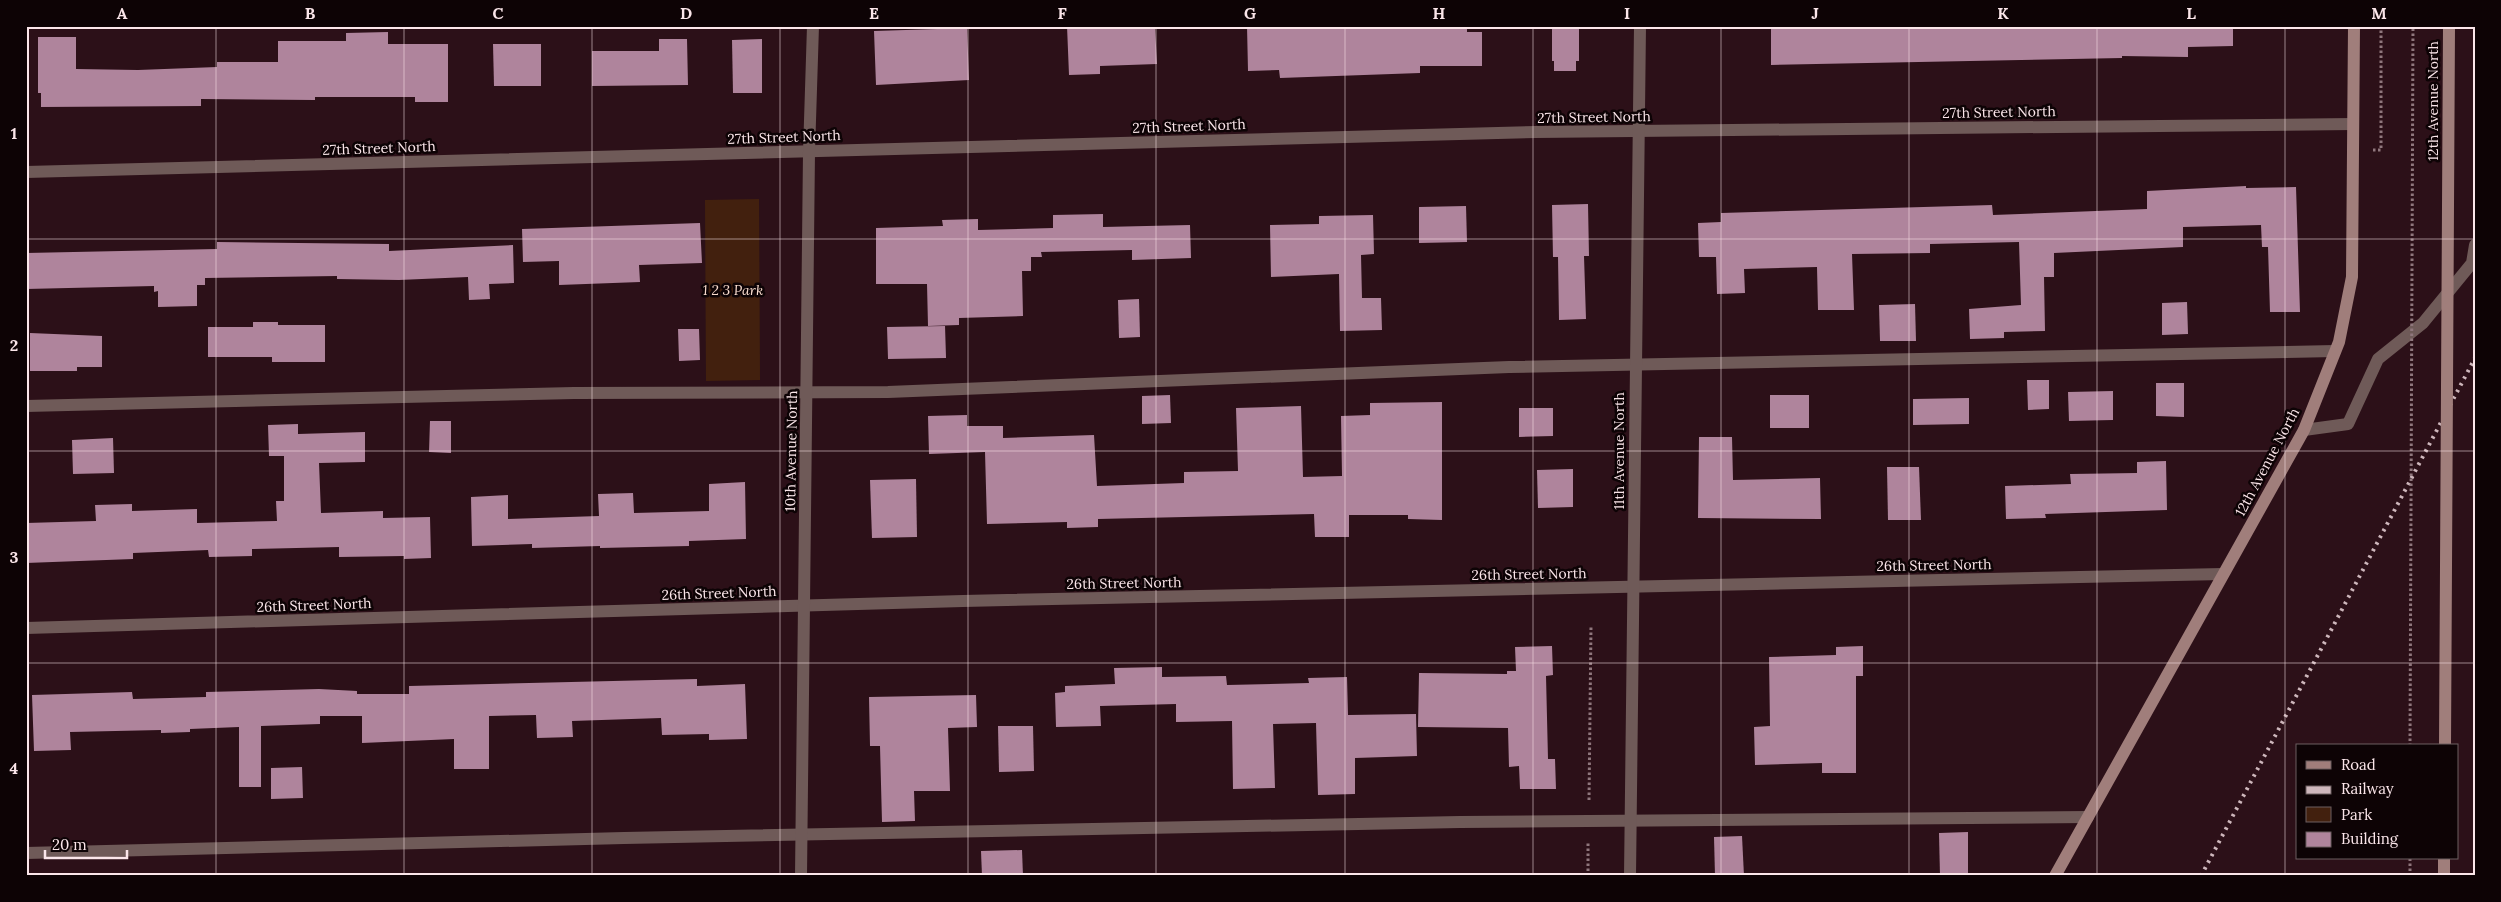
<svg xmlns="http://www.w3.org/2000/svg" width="2501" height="902" font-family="Lora,serif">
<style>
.green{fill:#42200e}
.building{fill:#af849c}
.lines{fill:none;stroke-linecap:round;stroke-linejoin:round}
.path{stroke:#8f777d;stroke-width:3;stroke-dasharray:2.5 2.5;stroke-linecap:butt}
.lane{stroke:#6f5a58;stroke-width:12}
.street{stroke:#6f5a58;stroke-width:12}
.secondary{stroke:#a07e7b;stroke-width:12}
.rail{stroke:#ceb7bc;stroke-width:4;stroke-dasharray:2.5 5;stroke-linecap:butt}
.path-bridge{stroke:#8f777d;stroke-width:3;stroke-dasharray:2.5 2.5;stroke-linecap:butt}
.secondary-bridge{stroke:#a07e7b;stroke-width:12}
.grid{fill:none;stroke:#fbe6ea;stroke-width:1;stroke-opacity:0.55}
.labels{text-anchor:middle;stroke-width:5;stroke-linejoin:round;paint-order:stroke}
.street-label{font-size:14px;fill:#fbe6ea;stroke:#0d0305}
.park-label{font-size:14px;font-style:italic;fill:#f8dbcd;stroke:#0d0305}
.neatline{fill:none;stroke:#fbe6ea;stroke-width:2}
.grid-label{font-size:16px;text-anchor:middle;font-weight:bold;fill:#fbe6ea}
</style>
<rect width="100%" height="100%" fill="#2c1018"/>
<path class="green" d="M 759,199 L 760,380 L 706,381 L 705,200 Z"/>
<g class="building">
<path d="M 937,26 L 967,26 L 969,80 L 876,85 L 874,31 L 937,29 Z"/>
<path d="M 1067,26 L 1098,26 L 1098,29 L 1155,27 L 1157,64 L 1100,66 L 1100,74 L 1069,75 Z"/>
<path d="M 1247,26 L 1467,26 L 1467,32 L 1482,32 L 1482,66 L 1420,66 L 1420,73 L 1280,78 L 1279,70 L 1248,71 Z"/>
<path d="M 1552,26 L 1579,26 L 1579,61 L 1576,61 L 1576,71 L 1554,71 L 1554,61 L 1552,61 Z"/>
<path d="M 1771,26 L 2233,26 L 2233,46 L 2188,47 L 2188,57 L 2122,56 L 2122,58 L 1771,65 Z"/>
<path d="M 388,32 L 388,44 L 448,44 L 448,102 L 415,102 L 415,97 L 315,97 L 315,100 L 201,99 L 201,106 L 41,107 L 41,93 L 38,93 L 38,37 L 76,37 L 76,69 L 138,70 L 217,67 L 217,62 L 278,62 L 278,41 L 346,41 L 346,33 Z"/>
<path d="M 659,39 L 687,39 L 688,85 L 592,86 L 592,51 L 659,51 Z"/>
<path d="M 762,39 L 762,93 L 733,93 L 732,40 Z"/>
<path d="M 493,44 L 541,44 L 541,86 L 494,86 Z"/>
<path d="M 2246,186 L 2246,188 L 2296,187 L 2300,312 L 2270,312 L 2268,247 L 2262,247 L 2261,225 L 2183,227 L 2183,247 L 2054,253 L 2054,277 L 2044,277 L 2045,331 L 2004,332 L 2004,338 L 1970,339 L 1969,309 L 2021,305 L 2019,242 L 1930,244 L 1930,253 L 1852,254 L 1854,310 L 1818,310 L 1817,267 L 1744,269 L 1745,293 L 1717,294 L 1716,257 L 1699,257 L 1698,223 L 1721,222 L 1721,213 L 1992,205 L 1993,215 L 2147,209 L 2147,191 Z"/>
<path d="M 1588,204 L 1589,256 L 1584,256 L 1586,319 L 1559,320 L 1558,257 L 1553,257 L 1552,205 Z"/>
<path d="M 1466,206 L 1467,242 L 1419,243 L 1419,207 Z"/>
<path d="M 1103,214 L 1103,227 L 1190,225 L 1191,258 L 1132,260 L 1132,250 L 1041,252 L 1042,257 L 1031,257 L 1031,271 L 1022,271 L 1023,316 L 959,318 L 959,325 L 928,326 L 927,284 L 876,284 L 876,228 L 943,226 L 942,220 L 978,219 L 978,230 L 1053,228 L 1053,215 Z"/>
<path d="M 1373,215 L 1374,254 L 1361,255 L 1362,298 L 1381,298 L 1382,330 L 1340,331 L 1339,274 L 1271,277 L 1270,225 L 1319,224 L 1319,216 Z"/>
<path d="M 700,223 L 702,263 L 639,265 L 640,282 L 559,285 L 559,261 L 523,262 L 522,229 Z"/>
<path d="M 217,242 L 389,244 L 389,251 L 513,245 L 514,283 L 489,284 L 490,299 L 469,300 L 468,277 L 399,280 L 337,279 L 337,276 L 205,278 L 205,285 L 197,285 L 197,306 L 158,307 L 158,291 L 154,292 L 154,286 L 26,289 L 26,253 L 217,249 Z"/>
<path d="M 1139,299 L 1140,337 L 1119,338 L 1118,300 Z"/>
<path d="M 2187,302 L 2188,334 L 2162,335 L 2162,303 Z"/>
<path d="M 1915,304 L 1916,341 L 1880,341 L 1879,305 Z"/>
<path d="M 253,322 L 278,322 L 278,325 L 325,325 L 325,362 L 272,362 L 272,357 L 208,357 L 208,327 L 253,327 Z"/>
<path d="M 945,326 L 946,358 L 888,359 L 887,327 Z"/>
<path d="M 678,329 L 699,329 L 700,360 L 679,361 Z"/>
<path d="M 30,333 L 102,336 L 102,367 L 77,367 L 77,371 L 30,371 Z"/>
<path d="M 2027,380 L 2049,380 L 2049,409 L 2028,410 Z"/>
<path d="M 2156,383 L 2184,383 L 2184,417 L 2156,416 Z"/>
<path d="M 2113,391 L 2113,420 L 2069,421 L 2068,392 Z"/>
<path d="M 1170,395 L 1171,423 L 1142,424 L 1142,396 Z"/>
<rect x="1770" y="395" width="39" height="33"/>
<path d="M 1969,398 L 1969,424 L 1913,425 L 1913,399 Z"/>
<path d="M 1442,402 L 1442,520 L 1408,519 L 1408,515 L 1349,515 L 1349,537 L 1315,537 L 1314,514 L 1098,519 L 1098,527 L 1067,528 L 1067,522 L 987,524 L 985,452 L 929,454 L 928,416 L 967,415 L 967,426 L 1003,426 L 1003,438 L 1094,435 L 1097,486 L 1184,483 L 1184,472 L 1238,471 L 1236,408 L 1301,406 L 1303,477 L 1342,476 L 1341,416 L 1370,415 L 1370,403 Z"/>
<path d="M 1519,408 L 1553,408 L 1553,436 L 1519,437 Z"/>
<path d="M 430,421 L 451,421 L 451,453 L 429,452 Z"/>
<path d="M 298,424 L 298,434 L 365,432 L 365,462 L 319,463 L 321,513 L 383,511 L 383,518 L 430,517 L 431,558 L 404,559 L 404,556 L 339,557 L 339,547 L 252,549 L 252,556 L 209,557 L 208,550 L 133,553 L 133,559 L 26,563 L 26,523 L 96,521 L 95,505 L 132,504 L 132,511 L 197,509 L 197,523 L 277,521 L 276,501 L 284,501 L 284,456 L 269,456 L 268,425 Z"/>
<path d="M 1699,437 L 1732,437 L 1733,480 L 1820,478 L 1821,519 L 1698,518 Z"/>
<path d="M 113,438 L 114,473 L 73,474 L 72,440 Z"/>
<path d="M 2166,461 L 2167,510 L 2045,514 L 2046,518 L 2006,519 L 2005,486 L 2071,484 L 2070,474 L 2137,473 L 2137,462 Z"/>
<path d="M 1887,467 L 1919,467 L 1921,520 L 1888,520 Z"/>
<path d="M 1573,469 L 1573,507 L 1538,508 L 1537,470 Z"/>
<path d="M 916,479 L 917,537 L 872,538 L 870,480 Z"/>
<path d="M 745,482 L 746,539 L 689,541 L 689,546 L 600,548 L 600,546 L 532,548 L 532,544 L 472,546 L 471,497 L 508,495 L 508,519 L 599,516 L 598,494 L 633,493 L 634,513 L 709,511 L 709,484 Z"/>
<path d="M 1552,646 L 1553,675 L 1546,676 L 1548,759 L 1555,759 L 1556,789 L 1520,789 L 1519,766 L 1509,767 L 1508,728 L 1418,727 L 1419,673 L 1507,674 L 1507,671 L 1516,671 L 1515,647 Z"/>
<path d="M 1863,646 L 1863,676 L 1856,676 L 1856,773 L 1822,773 L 1822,763 L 1755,765 L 1754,727 L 1770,726 L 1769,657 L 1836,655 L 1836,647 Z"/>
<path d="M 1162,667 L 1162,677 L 1226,676 L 1227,685 L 1309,683 L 1308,678 L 1347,677 L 1348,715 L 1416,714 L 1417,756 L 1355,758 L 1355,794 L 1318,795 L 1316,723 L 1273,724 L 1275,788 L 1233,789 L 1232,721 L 1176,722 L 1176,704 L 1100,706 L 1101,726 L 1056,727 L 1055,693 L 1065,692 L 1065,686 L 1115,684 L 1114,668 Z"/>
<path d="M 697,679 L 697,686 L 745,684 L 747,739 L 709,740 L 709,734 L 662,735 L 661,718 L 572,721 L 573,737 L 537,738 L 536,715 L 489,716 L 489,769 L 454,769 L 454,739 L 362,743 L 362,716 L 320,716 L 320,724 L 261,726 L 261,787 L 239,787 L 239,727 L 190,729 L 190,732 L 161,733 L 161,730 L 70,732 L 71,750 L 34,751 L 32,695 L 132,692 L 133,699 L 206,697 L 206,692 L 319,689 L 357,691 L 357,694 L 409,694 L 409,686 Z"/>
<path d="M 976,695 L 977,727 L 948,728 L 950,791 L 914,791 L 915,821 L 882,822 L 880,746 L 870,746 L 869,697 Z"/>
<path d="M 998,726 L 1033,726 L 1034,771 L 999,772 Z"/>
<path d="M 302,767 L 303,798 L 271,799 L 271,768 Z"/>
<path d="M 1968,832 L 1968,876 L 1940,876 L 1939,833 Z"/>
<path d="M 1742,836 L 1744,876 L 1715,876 L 1714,837 Z"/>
<path d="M 1022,850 L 1023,876 L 982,876 L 981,851 Z"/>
</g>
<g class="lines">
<g class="path">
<path d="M 2373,150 L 2381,150 L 2381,26"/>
<path d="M 1589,800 L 1591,626"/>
<path d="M 1588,876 L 1588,841"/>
<path d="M 2410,876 L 2410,858"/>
</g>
<g class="lane">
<path d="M 26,406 L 574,393 L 888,392 L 1509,367 L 2335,351"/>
<path d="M 2304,430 L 2348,424 L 2378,359 L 2423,323 L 2472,263 L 2475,245"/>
<path d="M 26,853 L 624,838 L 1460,822 L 2088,817"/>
</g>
<g class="street">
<path d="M 26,172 L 1536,132 L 2353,124"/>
<path d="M 26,628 L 963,601 L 2223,574"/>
<path d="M 801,876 L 809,152 L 813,26"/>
<path d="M 1630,876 L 1640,26"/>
</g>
<g class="secondary">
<path d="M 2055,876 L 2304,430 L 2339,342 L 2352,277 L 2354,26"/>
<path d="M 2444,876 L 2444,858"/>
</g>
<path class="rail" d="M 2201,876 L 2475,358"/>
<path class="path-bridge" d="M 2410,746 L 2413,26"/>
<path class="secondary-bridge" d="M 2445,746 L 2449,26"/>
</g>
<path class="grid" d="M 216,26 L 216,876M 404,26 L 404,876M 592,26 L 592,876M 780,26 L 780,876M 968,26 L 968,876M 1156,26 L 1156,876M 1345,26 L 1345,876M 1533,26 L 1533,876M 1721,26 L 1721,876M 1909,26 L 1909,876M 2097,26 L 2097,876M 2285,26 L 2285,876M 26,239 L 2475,239M 26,451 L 2475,451M 26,663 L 2475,663"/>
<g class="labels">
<g class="street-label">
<text transform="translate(2433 101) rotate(-90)" y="5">12th Avenue North</text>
<text transform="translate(1999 112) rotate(-1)" y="5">27th Street North</text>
<text transform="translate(1594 117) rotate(-1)" y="5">27th Street North</text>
<text transform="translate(1189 126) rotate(-2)" y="5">27th Street North</text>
<text transform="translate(784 137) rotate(-2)" y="5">27th Street North</text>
<text transform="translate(379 148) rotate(-2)" y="5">27th Street North</text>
<text transform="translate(791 451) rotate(-89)" y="5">10th Avenue North</text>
<text transform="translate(1619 451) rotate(-90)" y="5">11th Avenue North</text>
<text transform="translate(2267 462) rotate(-62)" y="5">12th Avenue North</text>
<text transform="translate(1934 565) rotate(-1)" y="5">26th Street North</text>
<text transform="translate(1529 574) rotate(-1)" y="5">26th Street North</text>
<text transform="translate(1124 583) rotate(-1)" y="5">26th Street North</text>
<text transform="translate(719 593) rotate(-2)" y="5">26th Street North</text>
<text transform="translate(314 605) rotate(-2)" y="5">26th Street North</text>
</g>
<g class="park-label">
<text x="733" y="295">1 2 3 Park</text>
</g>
</g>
<rect width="2501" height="902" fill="none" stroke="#0d0305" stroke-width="55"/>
<rect x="2296" y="744" width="162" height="115" fill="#0d0305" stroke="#6c5e61"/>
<rect x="2306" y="761" width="25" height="8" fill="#a07e7b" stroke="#6c5e61"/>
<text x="2341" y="770" font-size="15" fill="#fbe6ea">Road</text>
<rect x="2306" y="786" width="25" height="8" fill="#ceb7bc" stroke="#6c5e61"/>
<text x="2341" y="794" font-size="15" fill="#fbe6ea">Railway</text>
<rect x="2306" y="807" width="25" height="15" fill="#42200e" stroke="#6c5e61"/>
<text x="2341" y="820" font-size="15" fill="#fbe6ea">Park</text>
<rect x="2306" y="832" width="25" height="15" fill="#af849c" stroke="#6c5e61"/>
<text x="2341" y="844" font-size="15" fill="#fbe6ea">Building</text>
<path d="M45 850v8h82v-8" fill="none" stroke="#fbe6ea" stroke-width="2.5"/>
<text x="52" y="850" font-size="15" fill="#fbe6ea" stroke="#0d0305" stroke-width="4" paint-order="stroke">20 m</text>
<rect x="28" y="28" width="2446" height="846" class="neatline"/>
<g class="grid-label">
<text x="122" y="19">A</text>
<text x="310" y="19">B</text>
<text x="498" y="19">C</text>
<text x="686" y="19">D</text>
<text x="874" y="19">E</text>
<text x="1062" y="19">F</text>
<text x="1250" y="19">G</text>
<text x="1439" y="19">H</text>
<text x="1627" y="19">I</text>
<text x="1815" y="19">J</text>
<text x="2003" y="19">K</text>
<text x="2191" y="19">L</text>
<text x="2379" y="19">M</text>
<text x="14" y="139">1</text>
<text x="14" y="351">2</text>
<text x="14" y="563">3</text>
<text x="14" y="774">4</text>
</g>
</svg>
